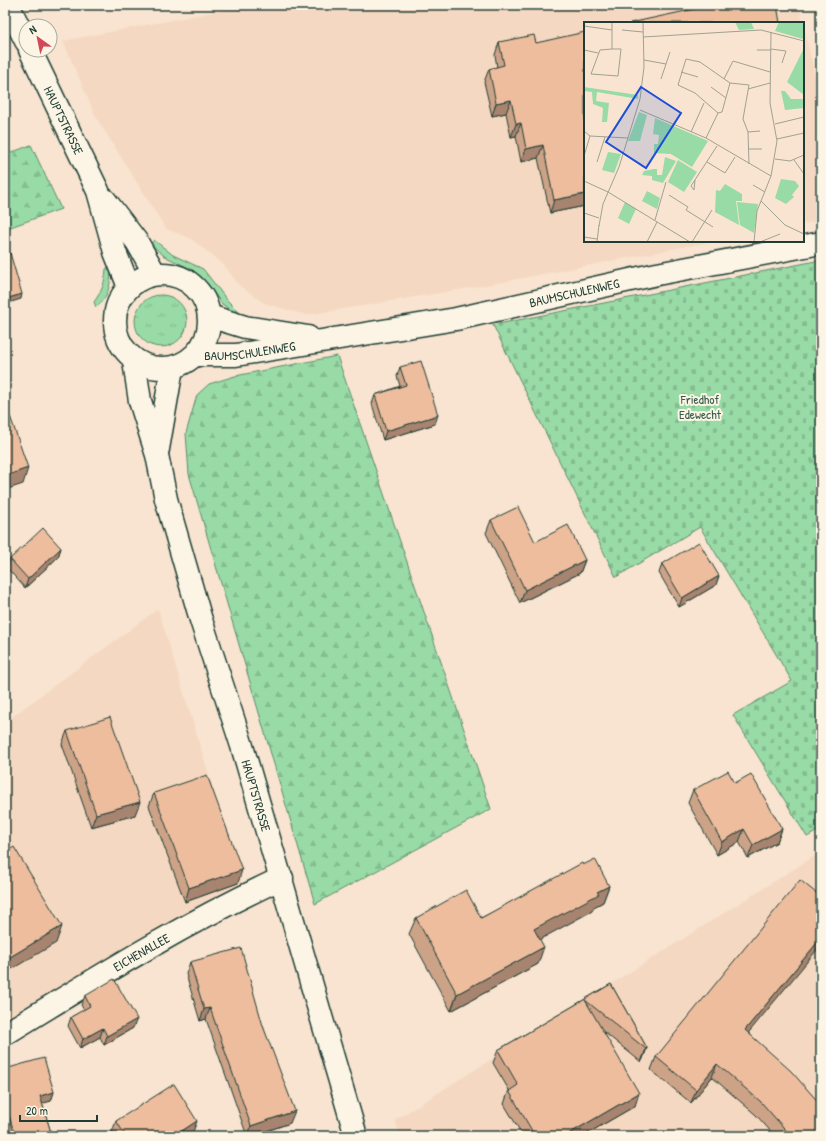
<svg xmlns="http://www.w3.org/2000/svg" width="826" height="1141" font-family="'Patrick Hand',sans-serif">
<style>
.built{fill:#f5d8c1}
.grass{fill:url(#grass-tufts);stroke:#5c8c6d}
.forest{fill:url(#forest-firs);stroke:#5c8c6d}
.cemetery{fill:url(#cemetery-stones);stroke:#5c8c6d}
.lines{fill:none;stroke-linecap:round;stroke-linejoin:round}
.street-casing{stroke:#1f3d34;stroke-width:25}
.secondary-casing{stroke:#1f3d34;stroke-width:25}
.street{stroke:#fcf5e5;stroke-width:22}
.secondary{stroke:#fcf5e5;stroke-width:22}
.wall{fill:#cda388;stroke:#1f3d34}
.shaded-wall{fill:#a7846f;stroke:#1f3d34}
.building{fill:#eebd9e;stroke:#1f3d34}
.labels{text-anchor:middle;stroke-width:4;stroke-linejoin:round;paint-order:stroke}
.street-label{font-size:13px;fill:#1f3d34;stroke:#fcf5e5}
.park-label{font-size:13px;fill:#375d4b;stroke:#fcf5e5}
.inset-road{fill:none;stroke:#a1a192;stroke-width:1}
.view{fill:#1d4ed8;fill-opacity:0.15;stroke:#1d4ed8;stroke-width:2}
.inset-edge{fill:none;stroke:#1f3d34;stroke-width:2}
</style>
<defs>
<pattern id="grass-tufts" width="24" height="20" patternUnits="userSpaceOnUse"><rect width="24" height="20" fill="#99dba6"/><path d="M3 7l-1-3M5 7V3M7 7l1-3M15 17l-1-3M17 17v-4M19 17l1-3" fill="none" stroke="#83bd90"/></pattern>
<pattern id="forest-firs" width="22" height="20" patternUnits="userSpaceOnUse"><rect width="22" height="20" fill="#99dba6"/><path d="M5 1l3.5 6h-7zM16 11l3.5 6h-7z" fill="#83bd90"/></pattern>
<pattern id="cemetery-stones" width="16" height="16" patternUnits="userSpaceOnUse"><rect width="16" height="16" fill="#99dba6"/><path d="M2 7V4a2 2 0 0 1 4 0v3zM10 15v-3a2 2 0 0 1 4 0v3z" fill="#83bd90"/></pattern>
</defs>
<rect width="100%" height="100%" fill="#f8e4d0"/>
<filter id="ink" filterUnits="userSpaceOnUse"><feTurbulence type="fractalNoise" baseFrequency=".025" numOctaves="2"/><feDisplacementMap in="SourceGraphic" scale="8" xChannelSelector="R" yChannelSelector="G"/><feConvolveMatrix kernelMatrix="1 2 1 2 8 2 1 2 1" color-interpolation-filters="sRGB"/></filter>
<g filter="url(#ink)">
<g class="built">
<path d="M 250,5 L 799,5 L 821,104 L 821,220 L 803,224 L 803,23 L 585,23 L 585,241 L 714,241 L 481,286 L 306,315 L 264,303 L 239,285 L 223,264 L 190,238 L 166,229 L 96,117 L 63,41 Z"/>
<path d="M 158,609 L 244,889 L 5,1018 L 5,722 Z"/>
<path d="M 821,852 L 821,1136 L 400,1136 L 395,1120 Z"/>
</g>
<g class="grass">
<path d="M 154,240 L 173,255 L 203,269 L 227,300 L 240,313 L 238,315 L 222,304 L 207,283 L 193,270 L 164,256 L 151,244 Z"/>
<path d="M 110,266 C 112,282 109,297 96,307 L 94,302 C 102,291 105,283 106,269 Z"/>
<circle cx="161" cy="321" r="26"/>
</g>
<g class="forest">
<path d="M 31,145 L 61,209 L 5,229 L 5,155 Z"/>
<path d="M 337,356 L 491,809 L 315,904 L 189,474 L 186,433 L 197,395 L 209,384 L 235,376 Z"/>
</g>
<path class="cemetery" d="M 821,260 L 821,829 L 807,837 L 733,715 L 792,681 L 700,527 L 616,577 L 493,325 Z"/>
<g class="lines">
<defs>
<g id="street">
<path d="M 209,316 L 245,327 L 308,337"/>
<path id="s1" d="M 196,355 L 236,355 L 456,319 L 657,274 L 821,243"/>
<path id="s2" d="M 5,1034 C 95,979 186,922 282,878"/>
</g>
<g id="secondary">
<path d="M 8,5 L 26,41"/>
<path id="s3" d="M 30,50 L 98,191 L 115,252 L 129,287"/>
<path d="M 105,200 L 137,242 L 155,274"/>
<circle cx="162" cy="321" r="47"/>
<path id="s4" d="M 134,361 L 140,401 L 157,455 L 166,499 L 201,620 L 242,746 L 356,1136"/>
<path d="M 158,449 L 172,368"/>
</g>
</defs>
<use href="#street" class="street-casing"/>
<use href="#secondary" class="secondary-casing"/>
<use href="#street" class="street"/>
<use href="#secondary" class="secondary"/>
</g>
<g class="wall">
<path d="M 702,5 L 777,5 L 702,8 Z"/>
<path d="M 499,42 L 536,43 L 585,206 L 550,213 L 538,158 L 521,162 L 516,136 L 511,137 L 506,113 L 492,116 L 484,82 L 489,69 L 497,67 L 495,55 Z"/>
<path d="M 400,367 L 435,424 L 383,440 L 372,404 L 375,395 L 400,386 L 397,376 Z"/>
<path d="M 491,520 L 535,542 L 585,560 L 580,573 L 520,603 L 486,533 Z"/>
<path d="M 61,548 L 58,557 L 25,588 L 7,568 L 10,559 Z"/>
<path d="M 662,564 L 716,585 L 679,607 L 659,573 Z"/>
<path d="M 67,731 L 135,815 L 91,827 L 62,744 Z"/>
<path d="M 735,783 L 782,829 L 777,842 L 748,858 L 739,842 L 717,855 L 688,803 L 693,790 Z"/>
<path d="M 154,793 L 238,883 L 185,902 L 149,806 Z"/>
<path d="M 583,865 L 609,886 L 603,902 L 594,907 L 592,911 L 539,939 L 538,964 L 451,1011 L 409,934 L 416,918 L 481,918 Z"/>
<path d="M 190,962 L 263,1026 L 290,1123 L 252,1136 L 247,1136 L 206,1019 L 200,1021 L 186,974 Z"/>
<path d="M 611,984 L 647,1048 L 642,1061 L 641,1062 L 604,1032 L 635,1106 L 583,1136 L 523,1136 L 504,1104 L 509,1090 L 493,1063 L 498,1050 Z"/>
<path d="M 85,996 L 133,1028 L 104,1045 L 100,1037 L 80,1048 L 68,1026 L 71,1017 L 84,1010 L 81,1005 Z"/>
<path d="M 749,1033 L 821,1136 L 775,1136 L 756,1115 L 712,1077 L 691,1103 L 651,1070 L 656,1057 Z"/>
<path d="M 5,1069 L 54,1092 L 51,1101 L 42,1103 L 52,1136 L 9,1136 L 5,1121 Z"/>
<path d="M 116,1121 L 193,1132 L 187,1136 L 114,1136 L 112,1132 Z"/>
</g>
<g class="shaded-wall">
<path d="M 511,100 L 506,113 L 492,116 L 496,103 Z"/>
<path d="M 521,123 L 516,136 L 511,137 L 516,124 Z"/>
<path d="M 543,145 L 538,158 L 521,162 L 526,149 Z"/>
<path d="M 585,194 L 585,206 L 550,213 L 554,200 Z"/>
<path d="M 22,294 L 21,299 L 5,304 L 5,299 Z"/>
<path d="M 438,415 L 435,424 L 383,440 L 386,431 Z"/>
<path d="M 28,468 L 23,484 L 5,490 L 5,476 Z"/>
<path d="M 61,548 L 58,557 L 25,588 L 28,579 Z"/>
<path d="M 585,560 L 580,573 L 520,603 L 525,590 Z"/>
<path d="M 719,576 L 716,585 L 679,607 L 682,598 Z"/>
<path d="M 140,802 L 135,815 L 91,827 L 96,814 Z"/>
<path d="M 744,829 L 739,842 L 717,855 L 722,842 Z"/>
<path d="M 782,829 L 777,842 L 748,858 L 753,845 Z"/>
<path d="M 242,870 L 238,883 L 185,902 L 189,888 Z"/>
<path d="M 609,886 L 603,902 L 594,907 L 592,911 L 528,946 L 534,929 L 597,892 Z"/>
<path d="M 62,926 L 56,943 L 5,973 L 5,960 Z"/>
<path d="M 821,938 L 821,945 L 740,1043 L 745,1030 Z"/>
<path d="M 544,947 L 538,964 L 451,1011 L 457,994 Z"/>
<path d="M 210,1008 L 206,1019 L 200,1021 L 204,1009 Z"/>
<path d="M 137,1019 L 133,1028 L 104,1045 L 107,1036 Z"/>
<path d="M 103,1028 L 100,1037 L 80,1048 L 83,1039 Z"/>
<path d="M 647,1048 L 642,1061 L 641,1062 L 646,1049 Z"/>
<path d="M 717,1064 L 712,1077 L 691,1103 L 696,1090 Z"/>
<path d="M 54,1092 L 51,1101 L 37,1105 L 40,1096 Z"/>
<path d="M 639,1093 L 635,1106 L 583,1136 L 565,1136 Z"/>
<path d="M 295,1111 L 290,1123 L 252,1136 L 248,1136 L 251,1126 Z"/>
<path d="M 197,1121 L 193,1132 L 187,1136 L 174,1136 Z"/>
</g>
<g class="building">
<path d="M 709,5 L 777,5 L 780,23 L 630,23 L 709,6 Z"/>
<path d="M 585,32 L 585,194 L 554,200 L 543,145 L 526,149 L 521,123 L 516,124 L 511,100 L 496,103 L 489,69 L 504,65 L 499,42 L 534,35 L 536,43 Z"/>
<path d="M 10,253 L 22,294 L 5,299 L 5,255 Z"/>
<path d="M 421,361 L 438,415 L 386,431 L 375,395 L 406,385 L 400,367 Z"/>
<path d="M 10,416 L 28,468 L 5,476 L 5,417 Z"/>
<path d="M 518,507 L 535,542 L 568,525 L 585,560 L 525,590 L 491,520 Z"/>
<path d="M 43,528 L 61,548 L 28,579 L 10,559 Z"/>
<path d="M 699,542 L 719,576 L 682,598 L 662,564 Z"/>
<path d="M 110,717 L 140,802 L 96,814 L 67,731 Z"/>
<path d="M 728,771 L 735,783 L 751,774 L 782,829 L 753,845 L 744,829 L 722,842 L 693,790 Z"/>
<path d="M 207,775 L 242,870 L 189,888 L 154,793 Z"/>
<path d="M 14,847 L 62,926 L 5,960 L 5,853 Z"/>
<path d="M 595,859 L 609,886 L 597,892 L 599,894 L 534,929 L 544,947 L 457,994 L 416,918 L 466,890 L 481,918 L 582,863 L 583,865 Z"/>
<path d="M 800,880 L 821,897 L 821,938 L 745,1030 L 791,1071 L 821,1105 L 821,1136 L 791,1136 L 761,1102 L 717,1064 L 696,1090 L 656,1057 Z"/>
<path d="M 241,948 L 263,1026 L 295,1111 L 251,1126 L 210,1008 L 204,1009 L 190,962 Z"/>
<path d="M 114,979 L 137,1019 L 107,1036 L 103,1028 L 83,1039 L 71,1017 L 90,1006 L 85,996 Z"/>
<path d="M 611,984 L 647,1048 L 646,1049 L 585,1000 L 639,1093 L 565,1136 L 535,1136 L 509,1091 L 518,1085 L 498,1050 Z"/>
<path d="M 44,1058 L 54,1092 L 40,1096 L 52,1136 L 15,1136 L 5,1101 L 5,1069 Z"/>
<path d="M 174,1084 L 197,1121 L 174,1136 L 126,1136 L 116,1121 Z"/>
</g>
</g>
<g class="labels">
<g class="street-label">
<text dy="5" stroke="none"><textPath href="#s3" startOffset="78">HAUPTSTRASSE</textPath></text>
<text dy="5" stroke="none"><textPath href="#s1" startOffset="384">BAUMSCHULENWEG</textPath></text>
<text dy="5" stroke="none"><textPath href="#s1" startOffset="54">BAUMSCHULENWEG</textPath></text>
<text dy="5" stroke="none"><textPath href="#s4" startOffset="452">HAUPTSTRASSE</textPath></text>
<text dy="5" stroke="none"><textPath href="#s2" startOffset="159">EICHENALLEE</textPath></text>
</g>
<g class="park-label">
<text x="700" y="404">Friedhof<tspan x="700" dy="15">Edewecht</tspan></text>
</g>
</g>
<g transform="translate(584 22)">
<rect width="220" height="220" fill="#f8e4d0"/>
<path d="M 151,0 L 167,0 L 170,7 L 155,8 ZM 195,0 L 220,1 L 219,17 L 191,9 ZM 81,135 L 92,139 L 79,161 L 68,158 L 68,154 L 58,153 L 60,149 L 70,147 L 73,147 L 73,153 L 78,153 ZM 197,157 L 211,159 L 215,164 L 208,173 L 210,175 L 202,182 L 191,176 ZM 153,180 L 174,182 L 170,211 L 156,203 Z" fill="#99dba6"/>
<path d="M 220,26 L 220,73 L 203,60 ZM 0,65 L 54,73 L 54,77 L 13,70 L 12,79 L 25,81 L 23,100 L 18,100 L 19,86 L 9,82 L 8,70 L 0,69 ZM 197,69 L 201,69 L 207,77 L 220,77 L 220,86 L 201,88 ZM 55,90 L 63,93 L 56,119 L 44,119 ZM 141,162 L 158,172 L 158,179 L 152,179 L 155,203 L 131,190 L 132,168 L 136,169 ZM 63,169 L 76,176 L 73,187 L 58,179 ZM 41,180 L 52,187 L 45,202 L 34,196 Z" fill="#99dba6"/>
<path d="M 71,96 L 124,119 L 108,145 L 87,132 L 70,131 L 70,122 L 74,122 L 75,113 L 69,112 ZM 24,130 L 37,132 L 30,151 L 18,148 Z" fill="#99dba6"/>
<path d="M 94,138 L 113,150 L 100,170 L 84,160 Z" fill="#99dba6"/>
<path class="inset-road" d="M 28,0 L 28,27M 0,4 L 28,8M 38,8 L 59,10M 59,15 L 177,8 L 220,19M 28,27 L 37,27 L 34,54 L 7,52 L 16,28 ZM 187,27 L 202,29 L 198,41M 0,28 L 14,31M 173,28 L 187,28M 60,38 L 82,42M 97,50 L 114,55M 77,57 L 86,30M 140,57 L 149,39 L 186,50M 127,65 L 142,76M 164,67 L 186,61M 56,88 L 122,116 L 187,154M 134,91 L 111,71 L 94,63 L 102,37 L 116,40 L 146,61 L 165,63 L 159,97 L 164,110 L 165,142M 191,102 L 220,95M 0,109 L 6,114 L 44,116M 107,110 L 120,81M 164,110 L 176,109M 122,116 L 134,91 L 138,90 L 146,61M 193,117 L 220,111M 165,127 L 178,127M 0,134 L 6,114M 191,137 L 206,139 L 220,133M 210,138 L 220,152M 13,140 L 21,115M 123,140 L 141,151 L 151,135M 111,158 L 110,168 L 107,164 L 133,124M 0,159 L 24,170M 169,163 L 181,170M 24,170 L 106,220M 85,173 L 104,185 L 102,188 L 129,205M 177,179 L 201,203 L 220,212M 0,191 L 15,196M 71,198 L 82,160M 15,204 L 19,182 L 35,145 L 56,77 L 60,45 L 59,0M 0,215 L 13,217M 13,220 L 15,203M 63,220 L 73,200M 108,220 L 128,188M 170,220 L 173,189 L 187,154 L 193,119 L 186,81 L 187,10M 176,220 L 196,212"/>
<path class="view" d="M 57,65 L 97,91 L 62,146 L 22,120 Z"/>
<rect width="220" height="220" class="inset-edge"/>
</g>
<rect width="826" height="1141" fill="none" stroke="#fcf5e5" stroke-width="20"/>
<rect x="10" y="10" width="806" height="1121" fill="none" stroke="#1f3d34" stroke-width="1.5" filter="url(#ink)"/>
<g transform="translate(38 38) rotate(327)"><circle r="19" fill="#fcf5e5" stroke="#a4ab9e"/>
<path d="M0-3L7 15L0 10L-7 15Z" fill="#d1495b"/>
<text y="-6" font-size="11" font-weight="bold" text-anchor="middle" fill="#1f3d34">N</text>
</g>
<path d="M20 1115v6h77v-6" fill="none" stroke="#1f3d34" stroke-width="2"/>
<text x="26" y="1115" font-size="12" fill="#1f3d34" stroke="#fcf5e5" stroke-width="3" paint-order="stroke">20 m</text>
</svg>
